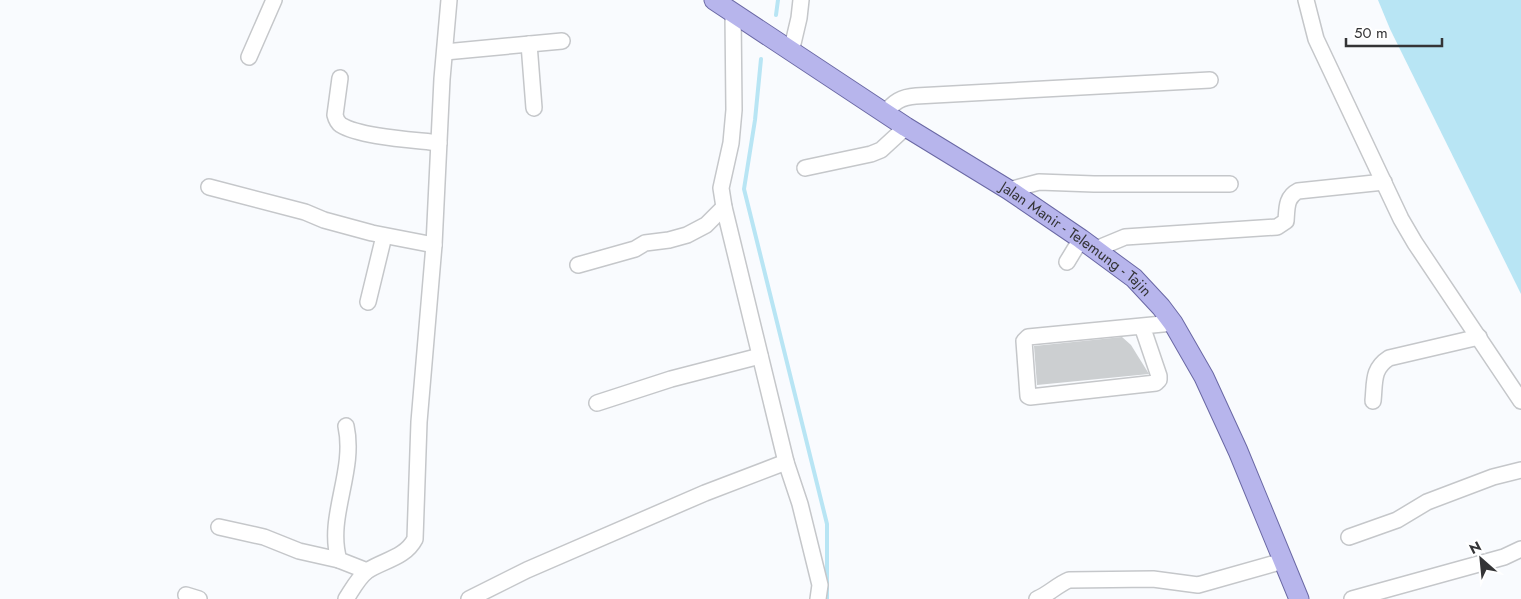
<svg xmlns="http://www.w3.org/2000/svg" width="1521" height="599" font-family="Jost,sans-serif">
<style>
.water{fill:#b8e5f4}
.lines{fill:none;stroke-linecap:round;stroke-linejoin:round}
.stream{stroke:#b8e5f4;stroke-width:4}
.building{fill:#cccfd1}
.minor-casing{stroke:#c5c7ca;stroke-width:18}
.major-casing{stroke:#6a68a4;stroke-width:21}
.minor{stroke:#fff;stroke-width:15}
.major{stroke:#b7b5ec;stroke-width:19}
.labels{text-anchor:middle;stroke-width:4;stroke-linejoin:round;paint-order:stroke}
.street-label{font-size:15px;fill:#343436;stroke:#fff}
</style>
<rect width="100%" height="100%" fill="#f9fbfe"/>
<path class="water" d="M 1378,0 L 1521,0 L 1521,294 L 1390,29 Z"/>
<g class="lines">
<g class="stream">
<path d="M 776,15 L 778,0"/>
<path d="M 761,59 L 755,120 L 744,189 L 827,524 L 827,599"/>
</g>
</g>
<path class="building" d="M 1122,337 L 1131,345 L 1149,374 L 1037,385 L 1034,346 Z"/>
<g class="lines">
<defs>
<g id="minor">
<path d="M 1306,0 L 1316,39 L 1401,219 L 1415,243 L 1521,401"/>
<path d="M 733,13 L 734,110 L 731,143 L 721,188 L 724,207 L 786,462 L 800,504 L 820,585 L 818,599"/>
<path d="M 529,44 L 534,108"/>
<path d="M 445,52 L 562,41"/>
<path d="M 791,52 L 799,18 L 801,0"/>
<path d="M 249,57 L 274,0"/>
<path d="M 340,78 L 335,115 C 336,119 338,123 341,125 C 360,137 416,140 439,143"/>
<path d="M 885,113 C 894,102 901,97 916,96 L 1210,80"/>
<path d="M 805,168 L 871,154 L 881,150 L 906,127"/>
<path d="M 209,187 L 305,212 L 324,220 L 372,233 L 434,245"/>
<path d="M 1009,190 L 1039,182 L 1094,184 L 1230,184"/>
<path d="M 1096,249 L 1125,237 L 1277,227 L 1286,221 C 1287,208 1286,197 1298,191 L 1384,182"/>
<path d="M 1067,262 L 1081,239"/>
<path d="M 578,265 L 635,249 L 645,243 L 669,240 L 687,235 L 706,225 L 724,207"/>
<path d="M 368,302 L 384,236"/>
<path d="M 1142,326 L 1159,376 L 1159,380 L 1156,383 L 1030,397 L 1028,396 L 1024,341 L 1028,337 L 1173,323"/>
<path d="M 1373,401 C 1375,382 1372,369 1389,358 L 1479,337"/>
<path d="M 597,403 L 671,379 L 760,356"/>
<path d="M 346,426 C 356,472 326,517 339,560 L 367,571"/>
<path d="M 219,527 L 264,537 L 299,551 L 339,560"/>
<path d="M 1349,537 L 1397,520 L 1427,502 L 1493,477 L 1521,470"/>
<path d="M 186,595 L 199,599"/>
<path d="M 346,599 C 352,590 358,578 367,571 C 384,560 405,558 415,539 L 419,422 L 434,245 L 442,79 L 449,0"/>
<path d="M 469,599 L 527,570 L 705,493 L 786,462"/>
<path d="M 1037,599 C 1049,594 1057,585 1069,580 L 1153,579 L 1198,585 L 1283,561"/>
<path d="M 1352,599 L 1504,557 L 1521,549"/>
</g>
<g id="major">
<path id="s1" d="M 714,0 L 906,127 L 1009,190 L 1081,239 L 1134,278 L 1161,307 L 1173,323 L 1204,377 L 1238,451 L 1299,599"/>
</g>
</defs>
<use href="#minor" class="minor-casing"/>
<use href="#major" class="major-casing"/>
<use href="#minor" class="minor"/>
<use href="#major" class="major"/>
</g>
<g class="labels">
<g class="street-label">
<text dy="5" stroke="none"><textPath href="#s1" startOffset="434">Jalan Manir - Telemung - Tajin</textPath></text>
</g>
</g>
<g transform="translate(1481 559) rotate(333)" stroke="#ffffff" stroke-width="4" paint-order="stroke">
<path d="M0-4L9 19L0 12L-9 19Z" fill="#343436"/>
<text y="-8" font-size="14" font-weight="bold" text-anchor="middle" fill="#343436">N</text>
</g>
<path d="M1346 38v8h96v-8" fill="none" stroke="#343436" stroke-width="2.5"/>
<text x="1354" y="38" font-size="15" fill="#343436" stroke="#ffffff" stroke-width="4" paint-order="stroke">50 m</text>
</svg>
